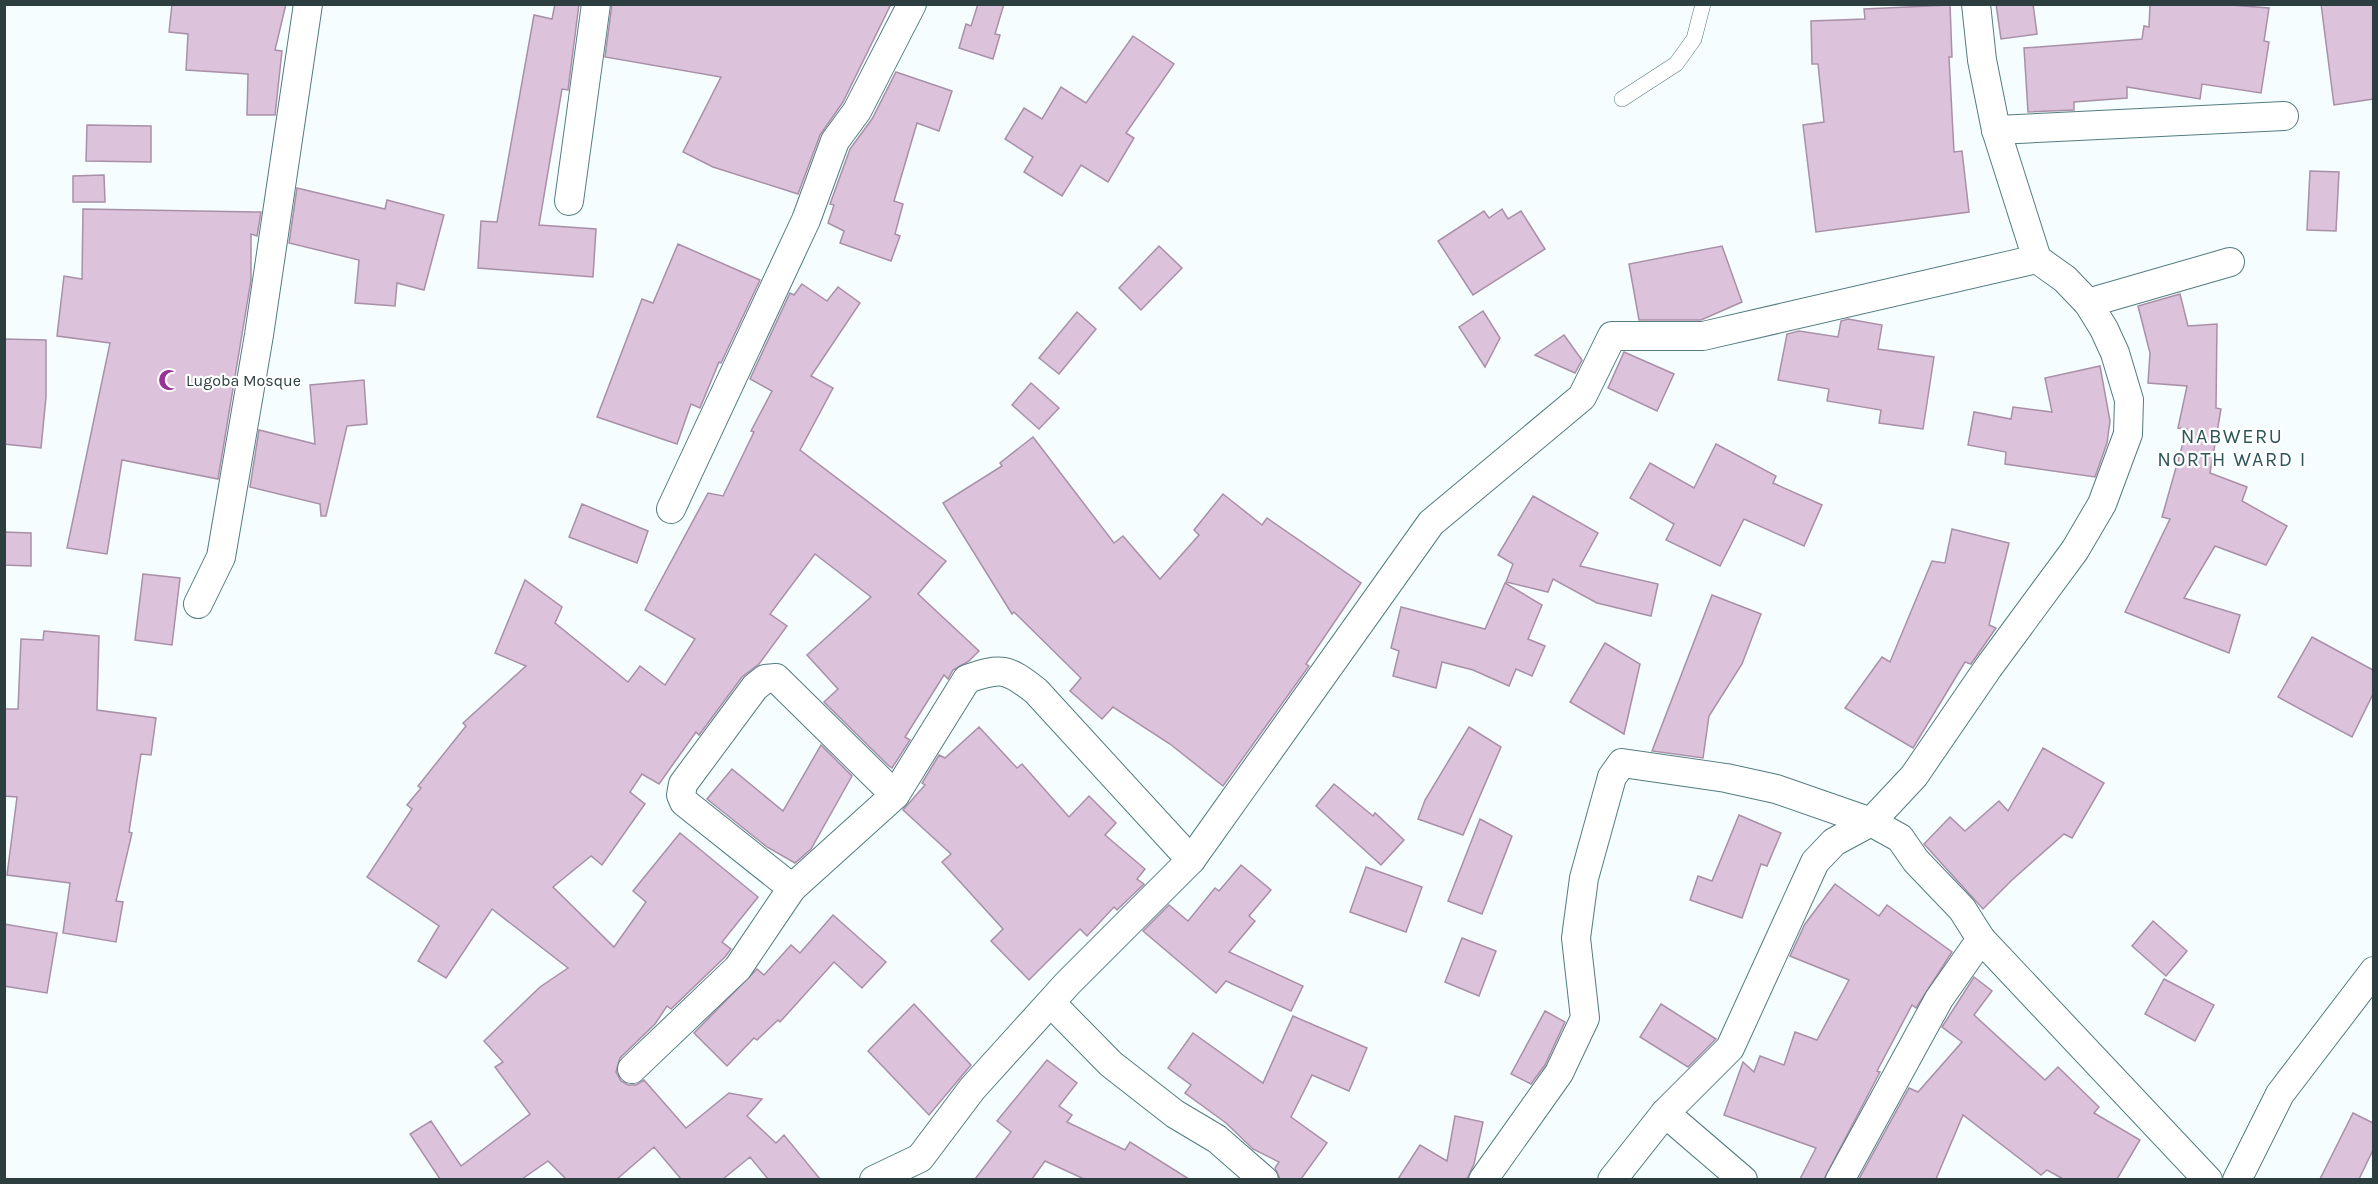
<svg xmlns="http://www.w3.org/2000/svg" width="2378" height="1184" font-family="Karla,sans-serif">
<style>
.building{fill:#dcc2db;stroke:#a990a8;stroke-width:1.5}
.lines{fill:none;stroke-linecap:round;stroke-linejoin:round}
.lane-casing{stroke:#547c80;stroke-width:16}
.street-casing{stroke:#547c80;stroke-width:30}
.lane{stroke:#fff;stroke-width:15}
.street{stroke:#fff;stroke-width:28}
.labels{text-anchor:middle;stroke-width:4.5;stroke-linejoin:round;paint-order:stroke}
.poi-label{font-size:16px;fill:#2c3e40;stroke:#fff;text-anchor:start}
.quarter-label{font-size:20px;letter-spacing:1.5px;fill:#2e5659;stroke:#fff}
</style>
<rect width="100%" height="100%" fill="#f5fdfe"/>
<g class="building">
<path d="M 172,4 L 286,4 L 275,50 L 282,51 L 275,115 L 247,115 L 248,74 L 186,70 L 188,34 L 169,32 Z"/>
<path d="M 555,4 L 579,4 L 568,90 L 562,89 L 539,225 L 596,229 L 593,277 L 478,268 L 481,221 L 497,222 L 534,15 L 552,19 Z"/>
<path d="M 612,4 L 891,4 L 843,102 L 820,135 L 798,194 L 713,167 L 683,152 L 721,77 L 605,57 Z"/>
<path d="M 978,4 L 1004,4 L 995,34 L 1000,35 L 993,59 L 959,48 L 966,24 L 971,26 Z"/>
<path d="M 1996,4 L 2033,4 L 2037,34 L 2001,39 Z"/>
<path d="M 2218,4 L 2269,8 L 2264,41 L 2269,42 L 2261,93 L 2202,84 L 2200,99 L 2127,87 L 2127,98 L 2074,102 L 2074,110 L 2028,112 L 2024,48 L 2142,39 L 2144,26 L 2149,27 L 2150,5 Z"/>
<path d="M 2321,4 L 2373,4 L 2373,99 L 2334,105 Z"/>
<path d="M 1950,5 L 1952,57 L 1949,57 L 1954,152 L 1962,151 L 1969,212 L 1816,232 L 1803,125 L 1824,122 L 1818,64 L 1812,64 L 1811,21 L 1865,19 L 1864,9 Z"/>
<path d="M 1133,36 L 1174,64 L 1126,133 L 1134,138 L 1108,182 L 1081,165 L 1062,196 L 1024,172 L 1033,157 L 1005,139 L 1024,108 L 1042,119 L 1061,87 L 1086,103 Z"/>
<path d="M 896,72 L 952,91 L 939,131 L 917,123 L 894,201 L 903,204 L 895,234 L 900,236 L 891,261 L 840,243 L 844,231 L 828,223 L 834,205 L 830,204 L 850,149 L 872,119 Z"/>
<path d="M 87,125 L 151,126 L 151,162 L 86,161 Z"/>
<path d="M 2310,171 L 2339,172 L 2336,231 L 2307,230 Z"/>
<path d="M 104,175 L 105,202 L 73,202 L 73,176 Z"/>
<path d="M 297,188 L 385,209 L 387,200 L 444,215 L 424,290 L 397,283 L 395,306 L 355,303 L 359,260 L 289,243 Z"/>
<path d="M 83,209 L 261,212 L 257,236 L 251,234 L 251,280 L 218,479 L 122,460 L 107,554 L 67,548 L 110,343 L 57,336 L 64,276 L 82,279 Z"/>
<path d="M 1502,209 L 1508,219 L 1521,211 L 1545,249 L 1473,295 L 1438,241 L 1484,211 L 1489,218 Z"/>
<path d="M 678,244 L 760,280 L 721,363 L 719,362 L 700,408 L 691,404 L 677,444 L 597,417 L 642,299 L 653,303 Z"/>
<path d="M 1159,246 L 1182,268 L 1141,310 L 1119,288 Z"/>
<path d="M 1722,246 L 1742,302 L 1701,320 L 1639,320 L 1629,264 Z"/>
<path d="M 802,284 L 827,301 L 838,287 L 860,303 L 811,376 L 833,388 L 800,450 L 946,561 L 918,594 L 979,651 L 969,661 L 953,670 L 948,679 L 944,675 L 905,737 L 910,740 L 892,768 L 889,766 L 824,702 L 838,689 L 807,655 L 871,597 L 815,554 L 770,614 L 787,626 L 759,664 L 742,677 L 699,735 L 696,732 L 659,784 L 642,774 L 630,792 L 645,804 L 602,865 L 591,856 L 553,887 L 614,947 L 646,902 L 633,891 L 680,833 L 758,897 L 722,942 L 731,949 L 725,957 L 671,1009 L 667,1006 L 655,1024 L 620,1058 L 616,1072 L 621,1081 L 628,1085 L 636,1085 L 644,1080 L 686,1128 L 729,1093 L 762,1099 L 747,1116 L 776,1143 L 784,1135 L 820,1179 L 768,1179 L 750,1157 L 723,1179 L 681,1179 L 654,1147 L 617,1179 L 566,1179 L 548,1161 L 522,1179 L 440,1179 L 410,1134 L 431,1121 L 461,1166 L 530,1114 L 495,1067 L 503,1062 L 484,1041 L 540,987 L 568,968 L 492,909 L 446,978 L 418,961 L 439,926 L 367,877 L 412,809 L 407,805 L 421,788 L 418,786 L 466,726 L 463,723 L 526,666 L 495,653 L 525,580 L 562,607 L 555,623 L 628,682 L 640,666 L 665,685 L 695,639 L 645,610 L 708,493 L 723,496 L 754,432 L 751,431 L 772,391 L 750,379 L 790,293 L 794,295 Z"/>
<path d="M 2180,294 L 2188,326 L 2217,324 L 2216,408 L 2221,409 L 2210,473 L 2247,487 L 2242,501 L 2287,526 L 2266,565 L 2215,546 L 2184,598 L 2240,615 L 2229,653 L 2125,612 L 2170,519 L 2162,517 L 2187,429 L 2178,428 L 2187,386 L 2148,383 L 2150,353 L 2138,306 Z"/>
<path d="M 1483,311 L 1500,338 L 1485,367 L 1459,327 Z"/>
<path d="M 1077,312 L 1096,329 L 1059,374 L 1039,358 Z"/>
<path d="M 1848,319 L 1882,325 L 1878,349 L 1934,357 L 1923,429 L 1879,423 L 1881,410 L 1827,401 L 1829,389 L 1778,380 L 1787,334 L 1799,331 L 1838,337 L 1841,321 Z"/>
<path d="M 1564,335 L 1582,360 L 1575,373 L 1535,355 Z"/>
<path d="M 4,339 L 46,340 L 46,397 L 41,448 L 4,444 Z"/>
<path d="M 1624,352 L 1674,374 L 1657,411 L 1608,388 Z"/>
<path d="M 2100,366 L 2110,421 L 2107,443 L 2095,477 L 2005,464 L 2006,452 L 1968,445 L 1974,412 L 2011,419 L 2013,407 L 2052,412 L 2045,378 Z"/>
<path d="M 364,380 L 367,424 L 347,426 L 326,516 L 321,516 L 320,504 L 250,487 L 259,430 L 315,444 L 310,385 Z"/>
<path d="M 1031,383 L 1059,408 L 1039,429 L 1012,405 Z"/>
<path d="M 1033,437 L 1114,543 L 1123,536 L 1160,579 L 1199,535 L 1194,530 L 1223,494 L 1262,525 L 1267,518 L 1361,583 L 1306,664 L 1309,666 L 1223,786 L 1170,744 L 1113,707 L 1102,719 L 1070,691 L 1081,678 L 1014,612 L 1012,614 L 943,503 L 1002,466 L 1000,463 Z"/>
<path d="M 1716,444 L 1776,476 L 1773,483 L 1822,505 L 1804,546 L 1744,519 L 1720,566 L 1666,540 L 1674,524 L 1630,498 L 1650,463 L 1694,488 Z"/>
<path d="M 1533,496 L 1598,533 L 1580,566 L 1658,584 L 1651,616 L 1597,603 L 1553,579 L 1548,592 L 1506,582 L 1513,564 L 1498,555 Z"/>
<path d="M 582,504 L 648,531 L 637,563 L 569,537 Z"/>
<path d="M 1952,529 L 2009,543 L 1989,625 L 1996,628 L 1971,664 L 1965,662 L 1913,748 L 1845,708 L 1882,657 L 1890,662 L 1932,561 L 1945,563 Z"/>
<path d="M 4,532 L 31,533 L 31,566 L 4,565 Z"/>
<path d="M 143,574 L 180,578 L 172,645 L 135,640 Z"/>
<path d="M 1505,583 L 1542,605 L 1528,639 L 1545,646 L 1532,676 L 1516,669 L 1509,686 L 1473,670 L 1442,662 L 1436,688 L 1393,676 L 1399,651 L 1391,648 L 1401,607 L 1485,629 Z"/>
<path d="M 1712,595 L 1761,614 L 1742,664 L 1709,716 L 1703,758 L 1652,751 Z"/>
<path d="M 44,631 L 99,636 L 97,710 L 156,718 L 151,755 L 141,754 L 129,832 L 132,833 L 116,901 L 123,902 L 116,942 L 63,933 L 70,883 L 7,875 L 17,797 L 4,796 L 4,709 L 18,709 L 21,639 L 43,640 Z"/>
<path d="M 2312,637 L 2373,670 L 2373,694 L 2352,737 L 2278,697 Z"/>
<path d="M 1605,643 L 1640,664 L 1624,734 L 1570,702 Z"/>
<path d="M 979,727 L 1017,768 L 1022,764 L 1069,817 L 1089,796 L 1116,823 L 1105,835 L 1145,869 L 1137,879 L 1144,884 L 1117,910 L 1114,907 L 1087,936 L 1080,929 L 1029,980 L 991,941 L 1003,929 L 942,862 L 951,854 L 903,810 L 925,785 L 922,783 L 939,755 L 945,758 Z"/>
<path d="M 1469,727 L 1501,747 L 1463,835 L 1418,819 L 1425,800 Z"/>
<path d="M 821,745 L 852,776 L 811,849 L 795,863 L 767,847 L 707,799 L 732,769 L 783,811 Z"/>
<path d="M 2043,748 L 2104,783 L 2072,838 L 2064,834 L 2012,880 L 1983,909 L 1924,844 L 1950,817 L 1965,831 L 1999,801 L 2008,811 Z"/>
<path d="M 1334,784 L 1373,816 L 1375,813 L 1404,840 L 1381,865 L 1316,806 Z"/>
<path d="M 1739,815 L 1781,833 L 1767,866 L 1761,864 L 1742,918 L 1690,900 L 1698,876 L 1712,881 Z"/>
<path d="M 1480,819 L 1512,836 L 1482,914 L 1448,901 Z"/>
<path d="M 1241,865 L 1271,890 L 1249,916 L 1255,921 L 1229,952 L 1303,986 L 1291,1011 L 1226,981 L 1216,993 L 1143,931 L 1169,905 L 1188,921 L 1215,888 L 1219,891 Z"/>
<path d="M 1366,867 L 1422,887 L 1406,932 L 1350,912 Z"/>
<path d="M 1835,884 L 1879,916 L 1887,905 L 1952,952 L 1916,1008 L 1912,1005 L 1877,1071 L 1880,1072 L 1824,1179 L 1800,1179 L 1816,1148 L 1724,1115 L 1743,1062 L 1754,1072 L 1760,1056 L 1784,1065 L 1795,1032 L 1817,1040 L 1849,980 L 1790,956 L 1805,924 Z"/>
<path d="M 833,915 L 886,962 L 862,988 L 834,962 L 780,1022 L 778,1020 L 757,1040 L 754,1038 L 727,1066 L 694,1033 L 757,969 L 764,975 L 791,945 L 800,953 Z"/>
<path d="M 2153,921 L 2187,951 L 2166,976 L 2132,946 Z"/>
<path d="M 4,924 L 57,933 L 47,993 L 4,986 Z"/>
<path d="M 1462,938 L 1496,951 L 1479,996 L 1445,982 Z"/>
<path d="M 1974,977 L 1992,991 L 1974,1015 L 2045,1080 L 2058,1067 L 2099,1107 L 2094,1113 L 2140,1140 L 2117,1179 L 2063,1179 L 2047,1170 L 2041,1175 L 1963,1115 L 1936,1179 L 1859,1179 L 1909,1088 L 1918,1092 L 1962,1042 L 1942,1027 Z"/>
<path d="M 2164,979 L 2214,1005 L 2195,1041 L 2145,1014 Z"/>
<path d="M 914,1004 L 971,1065 L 929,1115 L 868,1051 Z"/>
<path d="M 1661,1004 L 1716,1039 L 1688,1067 L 1640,1037 Z"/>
<path d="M 1545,1011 L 1565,1022 L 1545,1065 L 1531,1084 L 1511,1074 Z"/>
<path d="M 1293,1016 L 1367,1048 L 1349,1091 L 1312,1075 L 1291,1117 L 1327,1143 L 1301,1179 L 1280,1179 L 1275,1168 L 1279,1162 L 1253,1149 L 1226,1123 L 1185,1093 L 1191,1085 L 1168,1068 L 1193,1033 L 1263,1083 Z"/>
<path d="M 1047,1060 L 1077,1083 L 1059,1106 L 1072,1115 L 1067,1122 L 1125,1150 L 1130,1142 L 1189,1179 L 1084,1179 L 1045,1161 L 1032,1179 L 975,1179 L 1011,1132 L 997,1121 Z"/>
<path d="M 2353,1113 L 2373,1123 L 2373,1150 L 2359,1179 L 2320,1179 Z"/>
<path d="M 1455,1116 L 1483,1122 L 1474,1164 L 1467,1179 L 1398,1179 L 1420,1145 L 1447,1161 Z"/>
</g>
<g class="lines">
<defs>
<path id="lane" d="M 1622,99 L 1676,64 L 1694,39 L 1703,4"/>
<g id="street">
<path d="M 1996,130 L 2284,116"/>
<path d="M 569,201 L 596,4"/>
<path d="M 2088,303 L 2230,262"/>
<path d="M 671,509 L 806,220 L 835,141 L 857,111 L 912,4"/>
<path d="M 198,604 L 221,557 L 259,335 L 308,4"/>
<path d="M 792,888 L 684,802 L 681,795 L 683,784 L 755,687 L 765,679 L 776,678 L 895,795"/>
<path d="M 1051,1003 L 1111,1064 L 1175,1114 L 1217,1139 L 1264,1180"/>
<path d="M 632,1069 L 738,968 L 792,888 L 895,795 L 967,679 C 1001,667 1007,668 1036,691 L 1191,860"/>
<path d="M 1665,1113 L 1743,1180"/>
<path d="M 874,1180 L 920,1158 L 972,1089 L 1068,983 L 1191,860 L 1431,523 L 1582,397 L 1612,336 L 1703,336 L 2037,259"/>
<path d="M 1483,1180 L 1559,1073 L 1585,1018 L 1576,938 L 1584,878 L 1612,777 L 1622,763 L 1726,778 L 1776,789 L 1871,822 L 1900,838 L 1916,861 L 1962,909 L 1981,939 L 2208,1180"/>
<path d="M 1612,1180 L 1665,1113 L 1730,1048 L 1815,862 L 1834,842 L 1871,822 L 1914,776 L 1988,668 L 2075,550 L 2102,504 L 2128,434 L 2129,400 L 2115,353 L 2104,329 L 2088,303 L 2065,279 L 2037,259 L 1996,130 L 1982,60 L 1976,4"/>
<path d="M 1840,1180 L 1939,999 L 1981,939"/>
<path d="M 2237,1180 L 2280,1094 L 2374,971"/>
</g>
</defs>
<use href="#lane" class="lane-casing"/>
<use href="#street" class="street-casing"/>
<use href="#lane" class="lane"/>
<use href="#street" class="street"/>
</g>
<defs>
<symbol id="mosque-bare" viewBox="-9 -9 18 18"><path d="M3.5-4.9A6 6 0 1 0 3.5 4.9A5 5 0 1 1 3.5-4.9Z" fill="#973298" stroke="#fff" stroke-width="2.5" paint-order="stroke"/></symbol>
</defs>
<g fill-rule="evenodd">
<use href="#mosque-bare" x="154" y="365" width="30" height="30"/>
</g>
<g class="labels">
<g class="poi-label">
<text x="186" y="386">Lugoba Mosque</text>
</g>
<g class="quarter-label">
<text x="2232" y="443">NABWERU<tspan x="2232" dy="23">NORTH WARD I</tspan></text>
</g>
</g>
<rect width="2378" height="1184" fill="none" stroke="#2c3e40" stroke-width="12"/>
</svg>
